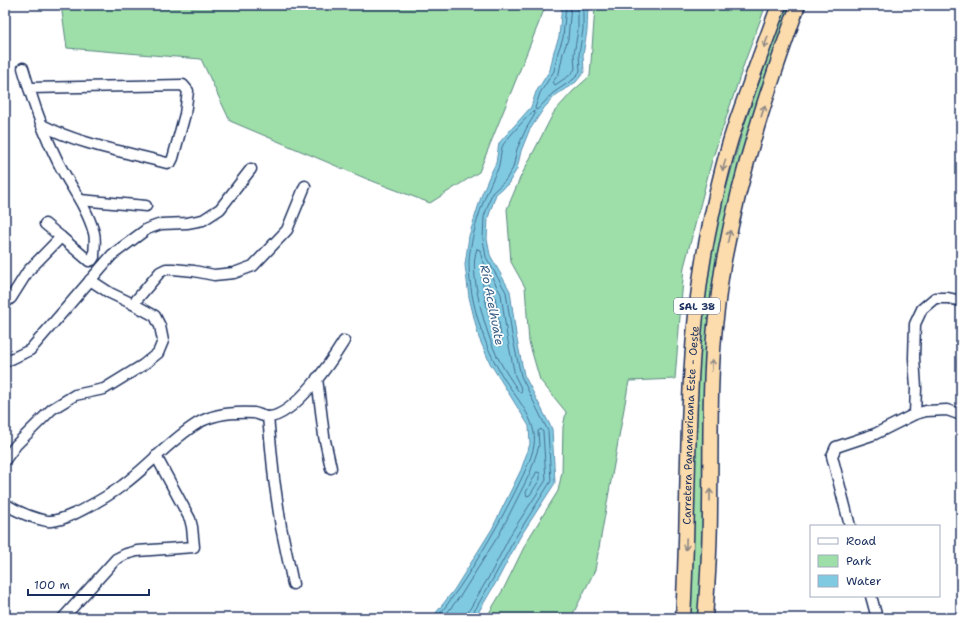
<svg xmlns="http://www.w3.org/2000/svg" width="966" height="623" font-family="'Shantell Sans',sans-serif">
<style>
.green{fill:#9edea8;stroke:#5c8683}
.water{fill:#80cae1;stroke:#588cad}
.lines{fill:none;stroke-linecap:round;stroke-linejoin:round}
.shore{stroke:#436d92;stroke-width:1}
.minor-casing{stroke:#1b2f5e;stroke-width:13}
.highway-casing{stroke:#1b2f5e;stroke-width:17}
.minor{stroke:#fff;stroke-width:10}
.highway{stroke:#fcdcac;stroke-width:14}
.oneway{stroke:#8c8685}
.labels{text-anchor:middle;stroke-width:3.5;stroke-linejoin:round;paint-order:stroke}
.shield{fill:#fff;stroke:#5f6d8e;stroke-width:1}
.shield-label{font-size:10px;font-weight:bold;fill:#1b2f5e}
.street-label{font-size:11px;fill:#1b2f5e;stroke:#fff}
.water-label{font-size:12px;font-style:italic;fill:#395e85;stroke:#fff}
</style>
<rect width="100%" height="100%" fill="#fff"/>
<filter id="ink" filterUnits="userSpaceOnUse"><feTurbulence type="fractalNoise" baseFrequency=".025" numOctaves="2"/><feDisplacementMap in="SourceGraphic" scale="8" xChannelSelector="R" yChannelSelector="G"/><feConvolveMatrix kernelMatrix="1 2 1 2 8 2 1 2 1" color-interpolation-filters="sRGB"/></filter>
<g filter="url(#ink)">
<g class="green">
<path d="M 61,5 L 546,5 L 479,172 L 430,203 L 367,179 L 230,121 L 201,59 L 67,48 Z"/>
<path d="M 596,5 L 766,5 L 745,61 L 712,160 L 684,267 L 675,379 L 629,381 L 595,570 L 571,618 L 486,618 L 504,588 L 527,541 L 558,491 L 562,472 L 563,427 L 566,412 L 540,380 L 529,342 L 525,287 L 511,262 L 507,209 L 520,178 L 554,112 L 573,91 L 590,76 L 595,7 Z"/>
<path d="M 786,5 L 794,5 L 734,191 L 705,489 L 700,618 L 689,618 L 695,410 L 700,327 L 713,241 L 720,210 L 744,126 Z"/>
</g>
<path class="water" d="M 562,5 L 588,5 L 587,31 L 583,55 L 584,72 L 576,82 L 556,95 L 544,108 L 529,131 L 521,151 L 517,169 L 508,184 L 496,194 L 488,218 L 487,239 L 490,255 L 510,291 L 516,335 L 524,375 L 552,429 L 555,483 L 520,537 L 498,579 L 475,618 L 432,618 L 454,590 L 492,529 L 521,470 L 530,444 L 529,426 L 490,363 L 479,338 L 469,297 L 465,265 L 469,236 L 482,194 L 489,177 L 496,163 L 499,143 L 531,107 L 536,92 L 550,70 L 554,51 L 559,37 Z"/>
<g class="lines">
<g class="shore">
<path d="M 566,5 L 563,38 L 558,52 L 554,71 L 540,93 L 535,108 L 536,110 L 538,109 L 553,93 L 574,79 L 580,71 L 579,54 L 583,30 L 583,5"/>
<path d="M 571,5 L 568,39 L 563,53 L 559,73 L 553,82 L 555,85 L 570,75 L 575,69 L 574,54 L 578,30 L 578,5"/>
<path d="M 477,249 L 480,250 L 482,259 L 501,294 L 507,336 L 515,376 L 522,390 L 521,393 L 519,392 C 512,381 504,370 498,358 C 487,337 467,271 477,249 Z"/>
<path d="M 483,277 L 485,278 L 495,296 L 502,344 L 501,346 L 499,345 C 490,325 485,301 482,279 Z"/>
<path d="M 537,472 L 540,473 L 540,479 L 530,495 L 527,496 L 526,493 Z"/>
<path d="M 437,618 C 468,578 492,537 515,492 C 521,479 532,459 534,445 C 538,420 515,397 503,377 C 484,346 470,303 469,266 C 468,242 485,192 497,171 C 501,162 500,150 503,145 C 505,141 530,113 534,111 L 535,114 L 526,129 L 517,149 L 513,168 L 505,181 L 492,193 L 484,217 L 483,239 L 486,257 L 506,292 L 512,335 L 521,376 L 548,431 L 551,481 L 517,535 L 494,577 L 472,615 L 472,618"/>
<path d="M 443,618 L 461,595 L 500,533 L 530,473 L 539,446 L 538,431 L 541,429 L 543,432 L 546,480 L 512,532 L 490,575 L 468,612 L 467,618"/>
</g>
<defs>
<g id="minor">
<path d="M 23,68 L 29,88"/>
<path d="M 42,125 C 81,145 126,152 167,163 L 171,162 L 173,158 L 185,114 L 188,91 L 183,85 L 29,88 C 37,114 46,138 58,162 C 70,186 87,207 94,233 C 96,240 94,250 94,257 L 92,260 L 89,261 L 61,237 L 45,224"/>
<path d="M 80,200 L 146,206"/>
<path d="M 5,303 L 11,298 L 28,271 L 61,237"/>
<path d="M 133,304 L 160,272 L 166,269 L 173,269 L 194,271 L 214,275 L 234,273 L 253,266 L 287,230 L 305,186"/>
<path d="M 5,362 L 30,350 L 112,255 L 147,229 L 161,224 L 187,223 L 203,220 L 220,209 L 251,169"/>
<path d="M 317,378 L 324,436 L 331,468"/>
<path d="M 915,414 L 916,388 L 914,358 L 915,324 L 922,309 L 935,298 L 948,298 L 961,301"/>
<path d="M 268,417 L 274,479 L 281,527 L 293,584"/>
<path d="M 5,460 L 16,445 L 52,409 L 75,395 L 104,389 L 143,365 L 158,353 L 163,341 L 160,326 L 155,316 L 133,304 L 110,293 L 90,280"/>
<path d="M 5,504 C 18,512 32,518 47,521 C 57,522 67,517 76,513 C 92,505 109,496 123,485 C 149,466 170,440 198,423 C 213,414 236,412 254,413 C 259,414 264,417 269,417 C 295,415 331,362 344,341"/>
<path d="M 850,526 L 832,456 L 836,447 L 875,434 L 915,414 L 926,411 L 947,410 L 961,415"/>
<path d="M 871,596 L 877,618"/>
<path d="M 63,618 L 116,559 L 126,554 L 137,551 L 194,547 L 192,527 L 190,519 L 156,456"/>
</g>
<g id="highway">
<path id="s1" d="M 683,618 C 690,497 684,375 704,255 C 712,212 721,168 735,126 C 749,86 764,45 779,5"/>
<path d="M 705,618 C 708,580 710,543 710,505 C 711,445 709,386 715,326 C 718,303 720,278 725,255 C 741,170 769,86 798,5"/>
</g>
</defs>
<use href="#minor" class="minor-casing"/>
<use href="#highway" class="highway-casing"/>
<use href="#minor" class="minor"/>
<use href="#highway" class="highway"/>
</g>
<defs><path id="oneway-shaft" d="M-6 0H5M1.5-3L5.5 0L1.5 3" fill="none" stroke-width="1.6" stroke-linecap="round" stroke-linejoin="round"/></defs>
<g class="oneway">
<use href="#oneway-shaft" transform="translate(766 42) rotate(109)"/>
<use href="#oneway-shaft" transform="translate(763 111) rotate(-72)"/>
<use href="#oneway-shaft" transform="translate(724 165) rotate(105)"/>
<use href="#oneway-shaft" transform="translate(729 236) rotate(-78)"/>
<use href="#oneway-shaft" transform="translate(712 365) rotate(-87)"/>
<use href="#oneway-shaft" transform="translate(710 495) rotate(-90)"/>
<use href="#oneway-shaft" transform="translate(686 544) rotate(92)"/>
</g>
</g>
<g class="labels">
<rect class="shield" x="674" y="298" width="46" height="16" rx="3"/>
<g class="shield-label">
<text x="697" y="310">SAL 38</text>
</g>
<g class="street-label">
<text dy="4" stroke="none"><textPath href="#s1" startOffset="193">Carretera Panamericana Este - Oeste</textPath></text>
</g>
<g class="water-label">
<text transform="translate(492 305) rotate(79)" y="4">Río Acelhuate</text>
</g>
</g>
<rect width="966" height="623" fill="none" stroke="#fff" stroke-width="20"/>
<rect x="10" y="10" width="946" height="603" fill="none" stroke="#1b2f5e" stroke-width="1.5" filter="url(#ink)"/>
<rect x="810" y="525" width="130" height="72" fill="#ffffff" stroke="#a4acbf"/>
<rect x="818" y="538" width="20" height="6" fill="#ffffff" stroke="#a4acbf"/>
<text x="846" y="545" font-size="12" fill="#1b2f5e">Road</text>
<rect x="818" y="555" width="20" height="12" fill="#9edea8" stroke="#a4acbf"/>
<text x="846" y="565" font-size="12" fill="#1b2f5e">Park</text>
<rect x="818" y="575" width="20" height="12" fill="#80cae1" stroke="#a4acbf"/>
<text x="846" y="585" font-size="12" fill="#1b2f5e">Water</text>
<path d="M28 589v6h121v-6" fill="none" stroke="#1b2f5e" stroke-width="2"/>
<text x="34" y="589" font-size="12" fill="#1b2f5e" stroke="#ffffff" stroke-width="3" paint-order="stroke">100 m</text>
</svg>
